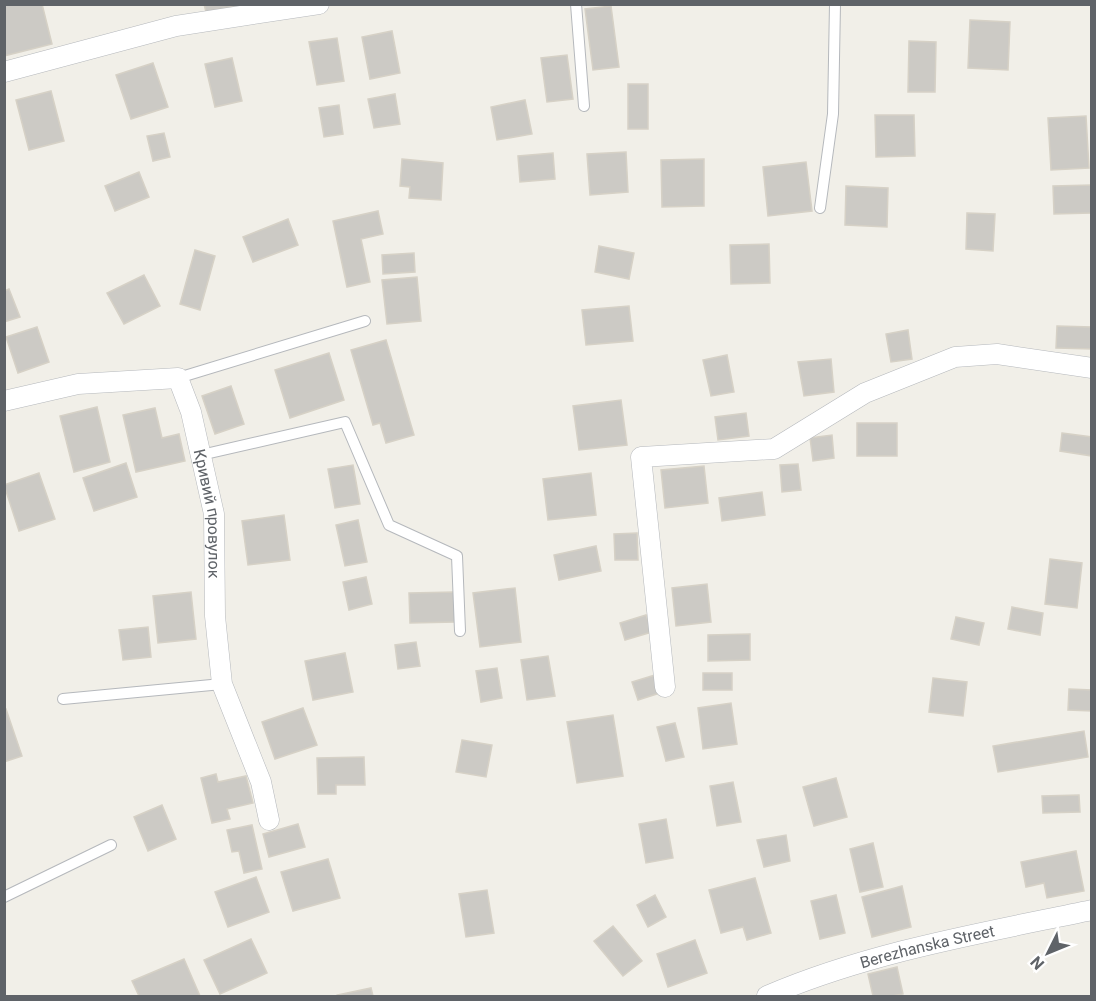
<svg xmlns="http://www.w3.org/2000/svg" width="1096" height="1001" font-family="Roboto,sans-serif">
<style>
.building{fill:#cccac5;stroke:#d6d1c6;stroke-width:1.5}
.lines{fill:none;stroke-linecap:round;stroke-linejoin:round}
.lane-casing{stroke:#b5b8bc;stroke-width:12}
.street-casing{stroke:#b5b8bc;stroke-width:21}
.lane{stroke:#fff;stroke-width:10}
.street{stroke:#fff;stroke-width:20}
.labels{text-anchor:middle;stroke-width:4.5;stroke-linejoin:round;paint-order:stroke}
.street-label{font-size:16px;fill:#5f6368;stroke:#fff}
</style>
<rect width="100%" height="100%" fill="#f1efe8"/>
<g class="building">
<path d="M 4,4 L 42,4 L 52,44 L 4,56 Z"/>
<path d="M 204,4 L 245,4 L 206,12 Z"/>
<path d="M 611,6 L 619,67 L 593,70 L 585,9 Z"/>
<path d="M 970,20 L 1010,22 L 1008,70 L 968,68 Z"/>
<path d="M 392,31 L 400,73 L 370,79 L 362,37 Z"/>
<path d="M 337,38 L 344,81 L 317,85 L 309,42 Z"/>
<path d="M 909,41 L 936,42 L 935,92 L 908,92 Z"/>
<path d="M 567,55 L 573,99 L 547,102 L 541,58 Z"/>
<path d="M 232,58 L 242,101 L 215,107 L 205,64 Z"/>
<path d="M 153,63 L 168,107 L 131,119 L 116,75 Z"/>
<rect x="628" y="84" width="20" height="45"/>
<path d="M 51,91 L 64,141 L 29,150 L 16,100 Z"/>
<path d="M 395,94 L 400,124 L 374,128 L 368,99 Z"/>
<path d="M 525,100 L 532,134 L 497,140 L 491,107 Z"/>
<path d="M 339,105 L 343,134 L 324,137 L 319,108 Z"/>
<path d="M 875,115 L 914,115 L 915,156 L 876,157 Z"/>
<path d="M 1086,116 L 1089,168 L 1051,170 L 1048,118 Z"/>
<path d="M 164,133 L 170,157 L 153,161 L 147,136 Z"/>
<path d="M 626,152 L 628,192 L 590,195 L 587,154 Z"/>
<path d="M 553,153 L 555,179 L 520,182 L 518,156 Z"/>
<path d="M 402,159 L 443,163 L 441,200 L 409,198 L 410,187 L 400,186 Z"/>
<path d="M 704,159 L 704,206 L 662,207 L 661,160 Z"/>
<path d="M 806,162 L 812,211 L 768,216 L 763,167 Z"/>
<path d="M 139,172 L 149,197 L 115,211 L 105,186 Z"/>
<path d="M 1092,185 L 1092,213 L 1054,214 L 1053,186 Z"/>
<path d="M 846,186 L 888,188 L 887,227 L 845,225 Z"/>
<path d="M 378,211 L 383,234 L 361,239 L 370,282 L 347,287 L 333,221 Z"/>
<path d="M 967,213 L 995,214 L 993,251 L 966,249 Z"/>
<path d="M 288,219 L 298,245 L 253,262 L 243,237 Z"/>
<path d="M 769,244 L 770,283 L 731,284 L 730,245 Z"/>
<path d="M 599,246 L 634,253 L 629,279 L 595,272 Z"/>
<path d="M 195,250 L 215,256 L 200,310 L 180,304 Z"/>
<path d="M 414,253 L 415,272 L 383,274 L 382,255 Z"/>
<path d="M 144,275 L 160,306 L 124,324 L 107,293 Z"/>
<path d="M 417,277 L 421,321 L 387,324 L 382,280 Z"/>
<path d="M 9,289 L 20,317 L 4,322 L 4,291 Z"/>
<path d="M 629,306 L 633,341 L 586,345 L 582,310 Z"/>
<path d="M 1057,326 L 1092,327 L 1092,349 L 1056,348 Z"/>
<path d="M 37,327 L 49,362 L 18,373 L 6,337 Z"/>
<path d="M 908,330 L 912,359 L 891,362 L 886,334 Z"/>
<path d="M 386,340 L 414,435 L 386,443 L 380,423 L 373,425 L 351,350 Z"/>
<path d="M 329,353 L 344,400 L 290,418 L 275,370 Z"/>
<path d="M 727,355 L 734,392 L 711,396 L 703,360 Z"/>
<path d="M 831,359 L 834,392 L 804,396 L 798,362 Z"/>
<path d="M 231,386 L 244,424 L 215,434 L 202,396 Z"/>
<path d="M 621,400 L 627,445 L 579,450 L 573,406 Z"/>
<path d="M 97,407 L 110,462 L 74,472 L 60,416 Z"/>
<path d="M 155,408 L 162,438 L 179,434 L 185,461 L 136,472 L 123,415 Z"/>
<path d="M 746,413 L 749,436 L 718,440 L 715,417 Z"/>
<rect x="857" y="423" width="40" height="33"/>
<path d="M 1062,433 L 1092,437 L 1092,456 L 1060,451 Z"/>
<path d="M 832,435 L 834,458 L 813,461 L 810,438 Z"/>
<path d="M 126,463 L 137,497 L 94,511 L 83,478 Z"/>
<path d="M 798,464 L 801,490 L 782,492 L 780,465 Z"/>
<path d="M 353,465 L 360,504 L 335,508 L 328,469 Z"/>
<path d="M 704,466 L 708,503 L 665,508 L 661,470 Z"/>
<path d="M 39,473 L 55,519 L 19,531 L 4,485 Z"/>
<path d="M 591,473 L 596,515 L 548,520 L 543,479 Z"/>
<path d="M 762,492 L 765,515 L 722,521 L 719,498 Z"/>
<path d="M 284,515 L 290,560 L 248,565 L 242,521 Z"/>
<path d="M 358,520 L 367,562 L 345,566 L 336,525 Z"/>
<path d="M 637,533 L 638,560 L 615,560 L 614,534 Z"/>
<path d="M 596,546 L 601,571 L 559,580 L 554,555 Z"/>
<path d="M 1050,559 L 1082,563 L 1077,608 L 1045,604 Z"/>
<path d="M 366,577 L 372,604 L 349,610 L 343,582 Z"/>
<path d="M 707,584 L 711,622 L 676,626 L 672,588 Z"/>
<path d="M 515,588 L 521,642 L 480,647 L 473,593 Z"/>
<path d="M 191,592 L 196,639 L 158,643 L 153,596 Z"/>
<path d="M 455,592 L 456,622 L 410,623 L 409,593 Z"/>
<path d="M 1012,607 L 1043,613 L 1040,635 L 1008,629 Z"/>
<path d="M 646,615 L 652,632 L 625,640 L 620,623 Z"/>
<path d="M 956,617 L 984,623 L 979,645 L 951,639 Z"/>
<path d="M 148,627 L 151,657 L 123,660 L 119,630 Z"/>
<path d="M 750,634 L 750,660 L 708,661 L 708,635 Z"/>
<path d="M 416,642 L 420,666 L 398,669 L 395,645 Z"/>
<path d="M 345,653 L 353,692 L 313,700 L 305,661 Z"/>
<path d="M 548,656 L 555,696 L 527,700 L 521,660 Z"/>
<path d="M 497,668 L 502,698 L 481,702 L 476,671 Z"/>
<rect x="703" y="673" width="29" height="17"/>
<path d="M 655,675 L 660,693 L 638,700 L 632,682 Z"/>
<path d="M 933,678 L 967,682 L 963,716 L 929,712 Z"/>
<path d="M 1069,689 L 1092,690 L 1092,711 L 1068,710 Z"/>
<path d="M 731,703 L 737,744 L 703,749 L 698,708 Z"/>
<path d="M 303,708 L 317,745 L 275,759 L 262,722 Z"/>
<path d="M 6,709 L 22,756 L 4,762 L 4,710 Z"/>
<path d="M 613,715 L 623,776 L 577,783 L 567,722 Z"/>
<path d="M 675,723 L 684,757 L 666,761 L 657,727 Z"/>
<path d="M 1084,731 L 1088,757 L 998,772 L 993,746 Z"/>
<path d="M 462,740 L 492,745 L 486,777 L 456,772 Z"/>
<path d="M 364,757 L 365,785 L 336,785 L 336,794 L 318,794 L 317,758 Z"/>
<path d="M 216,774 L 218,782 L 246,776 L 253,803 L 227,809 L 230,819 L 212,823 L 201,778 Z"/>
<path d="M 836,778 L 847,817 L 814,826 L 803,787 Z"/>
<path d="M 733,782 L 741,822 L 717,826 L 710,786 Z"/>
<path d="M 1079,795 L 1080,812 L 1043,813 L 1042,796 Z"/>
<path d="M 162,805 L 176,839 L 148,851 L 134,817 Z"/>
<path d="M 666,819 L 673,858 L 646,863 L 639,824 Z"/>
<path d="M 298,824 L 305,847 L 269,857 L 263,834 Z"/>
<path d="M 252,825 L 262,869 L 244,873 L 239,851 L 232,852 L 227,830 Z"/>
<path d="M 786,835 L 790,861 L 764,867 L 757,840 Z"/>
<path d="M 873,843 L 883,887 L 860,892 L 850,849 Z"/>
<path d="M 1076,851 L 1084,891 L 1047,898 L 1044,883 L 1026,887 L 1021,862 Z"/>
<path d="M 328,859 L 340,898 L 293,911 L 281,872 Z"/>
<path d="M 256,877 L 269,912 L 228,927 L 215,892 Z"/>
<path d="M 755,878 L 771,933 L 747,940 L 743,927 L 721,933 L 709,890 Z"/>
<path d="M 902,886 L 911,927 L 872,937 L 862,897 Z"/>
<path d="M 487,890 L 494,933 L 466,937 L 459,894 Z"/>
<path d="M 655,895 L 666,917 L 648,927 L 637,905 Z"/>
<path d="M 836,895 L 845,933 L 820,939 L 811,901 Z"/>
<path d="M 613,926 L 642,961 L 623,976 L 594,941 Z"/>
<path d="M 251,939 L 267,973 L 220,994 L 204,960 Z"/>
<path d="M 695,940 L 707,973 L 668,987 L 657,954 Z"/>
<path d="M 184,959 L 200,996 L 139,996 L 132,981 Z"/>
<path d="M 897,967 L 903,994 L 892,996 L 873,996 L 868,974 Z"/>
<path d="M 371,988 L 373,996 L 337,996 L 337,995 Z"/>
</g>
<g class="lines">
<defs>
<g id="lane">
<path d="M 576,4 L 584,106"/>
<path d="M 820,208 L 833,114 L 835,4"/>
<path d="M 178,378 L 365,321"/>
<path d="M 201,455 L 345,422 L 389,525 L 457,556 L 460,631"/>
<path d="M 63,699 L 222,684"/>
<path d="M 4,897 L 111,845"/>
</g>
<g id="street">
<path d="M 4,72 L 176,26 L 319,4"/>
<path id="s1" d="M 4,401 L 78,384 L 178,378 L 191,412 L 214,514 L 215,616 L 222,684 L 261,782 L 269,820"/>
<path d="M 665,687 L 641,457 L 774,449 L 865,393 L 955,357 L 997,354 L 1092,368"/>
<path id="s2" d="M 767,996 C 869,952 982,933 1092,910"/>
</g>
</defs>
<use href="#lane" class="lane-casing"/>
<use href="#street" class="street-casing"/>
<use href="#lane" class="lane"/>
<use href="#street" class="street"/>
</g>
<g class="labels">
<g class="street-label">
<text dy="6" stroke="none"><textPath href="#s1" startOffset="316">Кривий провулок</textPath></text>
<text dy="6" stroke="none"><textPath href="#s2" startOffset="168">Berezhanska Street</textPath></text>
</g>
</g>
<rect width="1096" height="1001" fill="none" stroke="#5f6368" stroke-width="12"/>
<g transform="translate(1048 953) rotate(227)" stroke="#ffffff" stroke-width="4.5" paint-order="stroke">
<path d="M0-4.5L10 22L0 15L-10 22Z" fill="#5f6368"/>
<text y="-9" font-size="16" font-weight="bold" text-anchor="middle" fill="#5f6368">N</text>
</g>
</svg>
